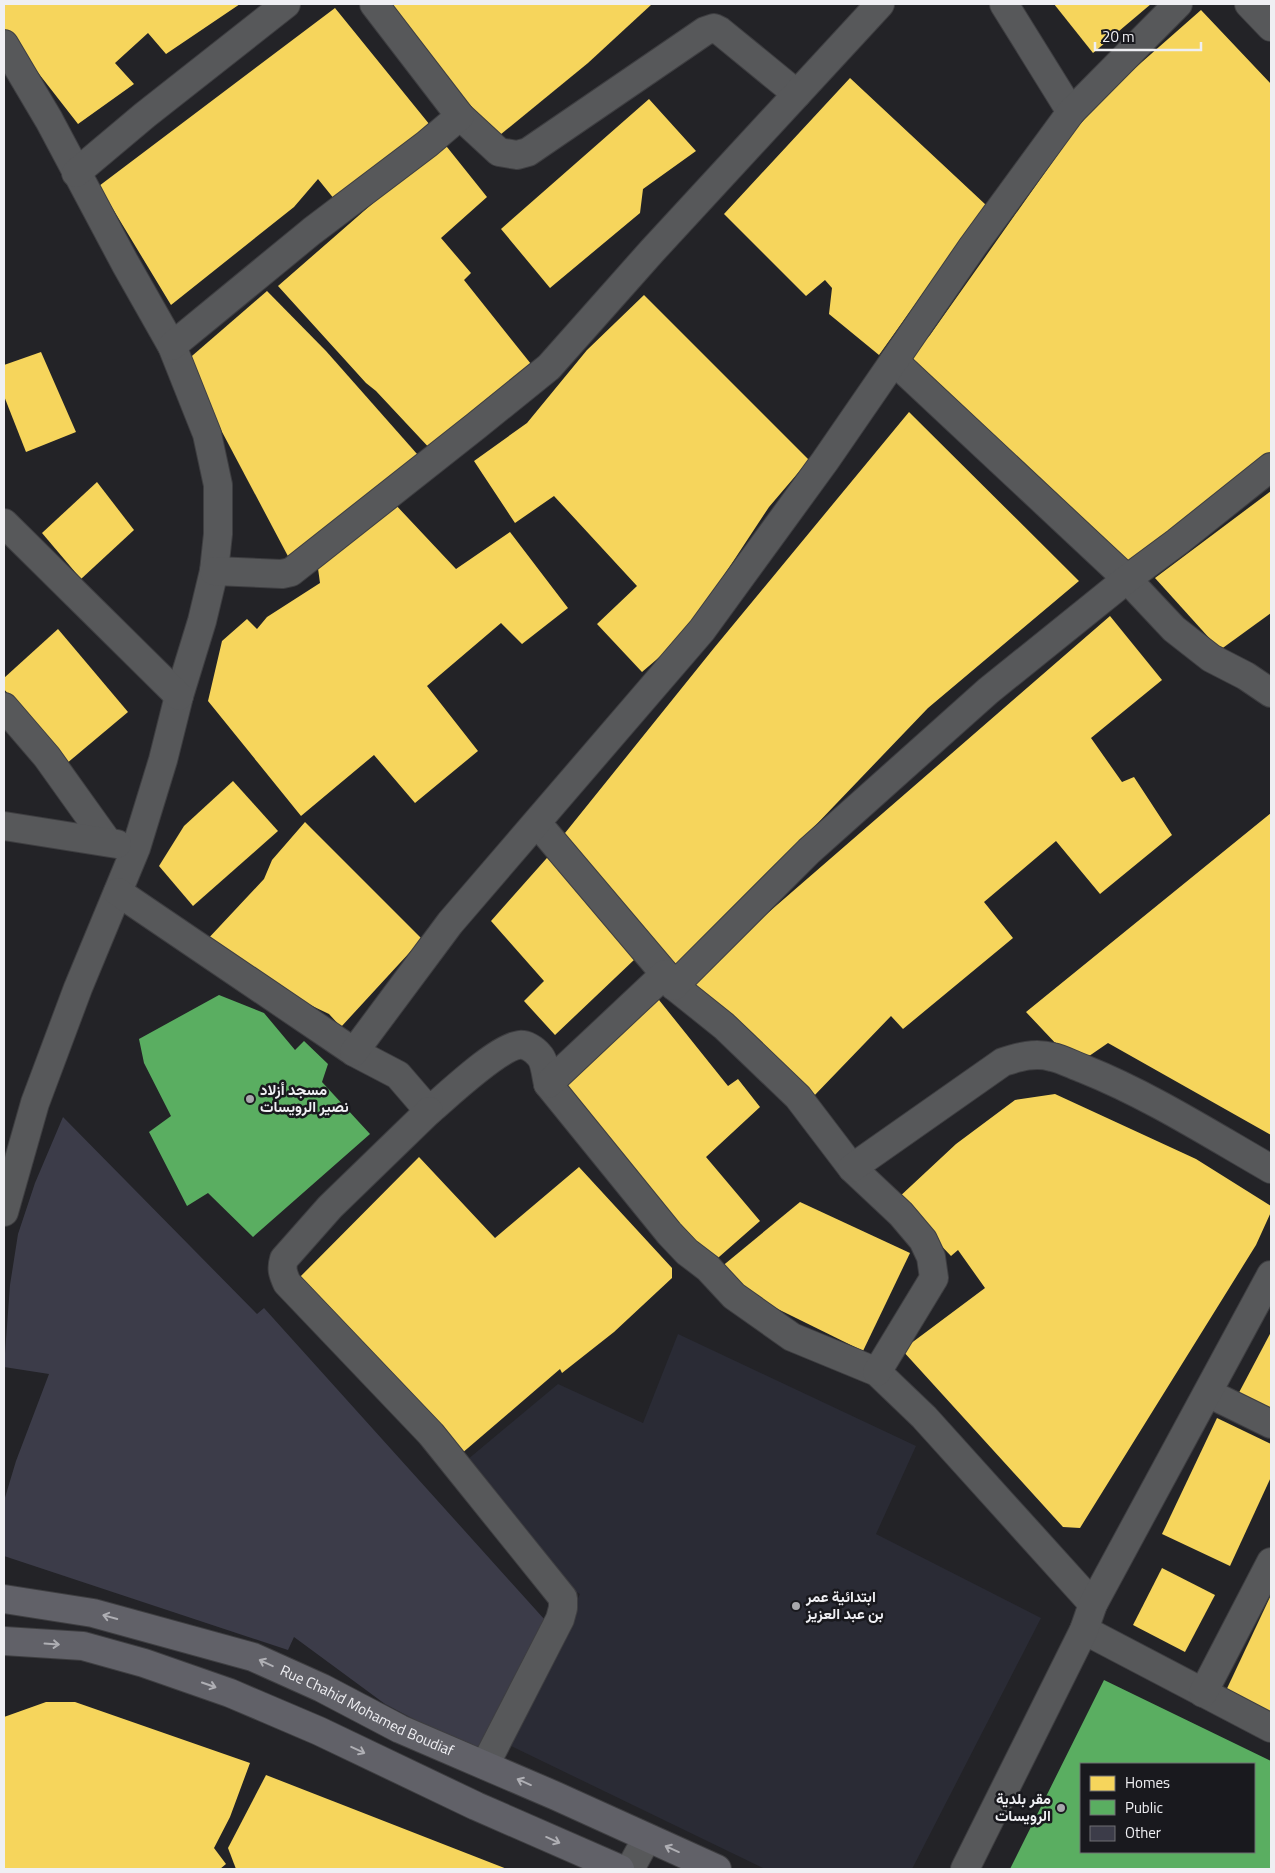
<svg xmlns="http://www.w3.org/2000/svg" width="1275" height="1873" font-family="'Titillium Web',Vazirmatn,sans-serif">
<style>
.built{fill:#2a2b35}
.homes{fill:#f6d55c}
.public{fill:#5aae61;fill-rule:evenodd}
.building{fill:#3c3c49}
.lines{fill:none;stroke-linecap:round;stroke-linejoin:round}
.minor-casing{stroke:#3e3e41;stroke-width:30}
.major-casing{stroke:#3e3e41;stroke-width:30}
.minor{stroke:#57585a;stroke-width:28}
.major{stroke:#616168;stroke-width:28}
.oneway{stroke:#afafb4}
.poi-dot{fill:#a8a8ac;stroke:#19191e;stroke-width:2}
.labels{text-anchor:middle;stroke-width:5;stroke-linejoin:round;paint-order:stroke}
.poi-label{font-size:15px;font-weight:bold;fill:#efeff3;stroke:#19191e;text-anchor:start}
.street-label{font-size:15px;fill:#efeff3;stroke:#19191e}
</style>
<rect width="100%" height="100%" fill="#232327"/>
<path class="built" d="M 678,1334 L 916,1446 L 876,1534 L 1041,1618 L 912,1869 L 765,1869 L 509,1745 L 580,1594 L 557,1581 L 467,1460 L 558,1384 L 643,1423 Z"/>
<g class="homes">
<path d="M 4,4 L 240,4 L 166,54 L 148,33 L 115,63 L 134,84 L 78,124 L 4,29 Z"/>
<path d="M 389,4 L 652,4 L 588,63 L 495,139 Z"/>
<path d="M 1054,4 L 1151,4 L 1093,53 Z"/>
<path d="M 335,8 L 434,130 L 339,205 L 318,179 L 294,207 L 171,305 L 99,186 Z"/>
<path d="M 1201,10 L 1271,84 L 1271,456 L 1123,569 L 905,361 L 930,335 L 1092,106 Z"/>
<path d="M 850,78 L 986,205 L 879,355 L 829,314 L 832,288 L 825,280 L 806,296 L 724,214 Z"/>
<path d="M 649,99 L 696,151 L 643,189 L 640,213 L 550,288 L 501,229 Z"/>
<path d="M 443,142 L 487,197 L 441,238 L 471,273 L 464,280 L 535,369 L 434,453 L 376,391 L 366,383 L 278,286 Z"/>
<path d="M 267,291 L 326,351 L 425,463 L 290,560 L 185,362 Z"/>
<path d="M 644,295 L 809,460 L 769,507 L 684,636 L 642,672 L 597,624 L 637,586 L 554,496 L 515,523 L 474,461 L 527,423 L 587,350 Z"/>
<path d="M 41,352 L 76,432 L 26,452 L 4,396 L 4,365 Z"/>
<path d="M 909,412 L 1079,581 L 928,708 L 673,974 L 561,838 L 714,648 Z"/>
<path d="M 97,482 L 134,530 L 81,579 L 42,533 Z"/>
<path d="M 1271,491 L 1271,613 L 1220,650 L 1155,578 Z"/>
<path d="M 393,502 L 456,569 L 510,532 L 568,608 L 522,644 L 501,623 L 427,686 L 478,751 L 415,803 L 374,755 L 301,816 L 208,701 L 222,641 L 247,619 L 257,629 L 267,617 L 320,583 L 317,561 Z"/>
<path d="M 1110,616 L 1162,680 L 1091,738 L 1122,782 L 1134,777 L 1172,835 L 1100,894 L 1056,841 L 984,902 L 1013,938 L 903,1029 L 891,1016 L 811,1099 L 686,984 Z"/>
<path d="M 58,629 L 128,712 L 66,764 L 4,689 L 4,678 Z"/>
<path d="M 233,781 L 278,831 L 193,906 L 159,866 L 184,826 Z"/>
<path d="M 1271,813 L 1271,1135 L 1108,1043 L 1076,1065 L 1026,1012 Z"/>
<path d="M 305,822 L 422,939 L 341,1027 L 329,1014 L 283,992 L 205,942 L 264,879 L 272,860 Z"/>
<path d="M 554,850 L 635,959 L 555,1035 L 524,1001 L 544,981 L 491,921 Z"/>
<path d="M 655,995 L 728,1086 L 738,1079 L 760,1107 L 706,1157 L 760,1221 L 711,1264 L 560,1085 Z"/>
<path d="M 1055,1094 L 1196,1159 L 1271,1206 L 1271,1212 L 1256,1245 L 1080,1528 L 1063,1527 L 902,1350 L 985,1288 L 958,1250 L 951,1256 L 897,1199 L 956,1144 L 1015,1100 Z"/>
<path d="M 419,1157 L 495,1238 L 579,1167 L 672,1268 L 672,1278 L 614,1332 L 562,1373 L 560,1369 L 461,1454 L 294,1283 Z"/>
<path d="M 800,1202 L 910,1253 L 863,1351 L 733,1287 L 720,1268 Z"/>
<path d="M 1271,1332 L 1271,1420 L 1234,1402 Z"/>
<path d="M 1217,1418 L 1271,1444 L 1271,1477 L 1230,1566 L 1162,1534 Z"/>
<path d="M 1162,1568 L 1215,1595 L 1185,1652 L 1133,1625 Z"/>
<path d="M 1271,1595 L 1271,1718 L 1223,1697 Z"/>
<path d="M 46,1702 L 75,1702 L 250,1763 L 230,1817 L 214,1848 L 226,1864 L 220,1869 L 4,1869 L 4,1717 Z"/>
<path d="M 266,1775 L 507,1869 L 236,1869 L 228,1848 Z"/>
</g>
<g class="public">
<path d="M 219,995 L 264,1013 L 295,1050 L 304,1041 L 328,1064 L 322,1082 L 370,1134 L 253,1237 L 208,1193 L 187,1206 L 149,1132 L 171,1116 L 144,1063 L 139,1039 Z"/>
<path d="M 1104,1680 L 1271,1761 L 1271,1869 L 1010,1869 ZM 1081,1764 L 1254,1764 L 1254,1852 L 1081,1852 Z"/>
</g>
<path class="building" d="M 63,1117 L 257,1314 L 264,1308 L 545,1620 L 478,1753 L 385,1704 L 294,1637 L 288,1650 L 4,1556 L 4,1501 L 16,1461 L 49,1374 L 4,1367 L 10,1285 L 18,1234 L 35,1183 Z"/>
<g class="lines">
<defs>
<g id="minor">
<path d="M 1004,4 L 1071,112"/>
<path d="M 1249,4 L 1271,27"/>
<path d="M 4,44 L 49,120 L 125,263 L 172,346 L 207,434 L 218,485 L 218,534 L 214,571 L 202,621 L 179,696 L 163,760 L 136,848 L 78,988 L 35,1103 L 4,1212"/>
<path d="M 460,116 L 499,152 L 517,155 L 528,152 L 705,31 L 714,28 L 720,31 L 797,94"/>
<path d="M 76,173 L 145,115 L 286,4"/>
<path d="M 172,346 L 312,231 L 427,144 L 460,116 L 374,4"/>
<path d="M 894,361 L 1127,579 L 1174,629 L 1211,658 L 1246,676 L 1271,693"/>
<path d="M 4,523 L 179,696"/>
<path d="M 214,571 L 282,574 L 291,572 L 476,426 L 549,367 L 652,251 L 880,4"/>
<path d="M 4,707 L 47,757 L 107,841"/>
<path d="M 537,823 L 665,974"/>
<path d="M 4,826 L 117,844"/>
<path d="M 118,892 L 354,1052 L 398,1075 L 429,1111 C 448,1095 497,1048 519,1045 C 526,1044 534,1049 539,1055 C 545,1061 546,1076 548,1084 L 669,1233 L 687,1252 L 708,1268 L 734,1296 L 792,1337 L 877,1372 L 924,1417 L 1093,1604"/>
<path d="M 674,986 L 724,1026 L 798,1097 L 852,1168 L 901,1214 L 923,1240 L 931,1257 L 934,1278 L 877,1372"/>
<path d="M 354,1052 L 450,923 L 702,630 L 825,461 L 973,246 L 1071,112 L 1178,4"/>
<path d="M 548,1084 L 665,974 L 674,986 L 809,851 L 988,691 L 1127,579 L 1177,542 L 1271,467"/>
<path d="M 429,1111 L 330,1207 L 284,1259 C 281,1269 283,1274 287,1283 L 431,1434 L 563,1598 L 563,1608 L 560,1619 L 485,1765"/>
<path d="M 852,1168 L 1003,1062 C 1019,1057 1035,1052 1052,1057 C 1062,1059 1073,1065 1084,1069 C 1149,1095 1210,1134 1271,1169"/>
<path d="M 1208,1393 L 1271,1424"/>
<path d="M 1084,1630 L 1271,1728"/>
<path d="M 1203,1693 L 1271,1562"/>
<path d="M 630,1869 L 647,1838"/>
<path d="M 965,1869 L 1084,1630 L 1093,1604 L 1271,1275"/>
</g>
<g id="major">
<path id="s1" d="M 4,1599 L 93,1613 L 253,1657 L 322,1688 L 400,1729 L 556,1796 L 717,1869"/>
<path d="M 4,1641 L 83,1646 L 144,1663 L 230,1693 L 319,1731 L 476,1806 L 620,1869"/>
</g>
</defs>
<use href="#minor" class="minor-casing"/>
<use href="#major" class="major-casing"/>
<use href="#minor" class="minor"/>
<use href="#major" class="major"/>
</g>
<defs><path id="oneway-shaft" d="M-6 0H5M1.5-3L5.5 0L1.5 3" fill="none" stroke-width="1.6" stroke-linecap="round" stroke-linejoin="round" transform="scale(1.25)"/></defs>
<g class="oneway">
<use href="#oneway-shaft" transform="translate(110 1617) rotate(-165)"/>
<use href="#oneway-shaft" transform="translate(52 1644) rotate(4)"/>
<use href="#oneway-shaft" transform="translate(266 1663) rotate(-155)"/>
<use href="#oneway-shaft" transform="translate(209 1685) rotate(19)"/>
<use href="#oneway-shaft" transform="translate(358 1750) rotate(25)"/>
<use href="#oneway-shaft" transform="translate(524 1782) rotate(-156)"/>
<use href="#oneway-shaft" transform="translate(553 1840) rotate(24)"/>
<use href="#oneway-shaft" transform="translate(672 1849) rotate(-156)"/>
</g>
<g class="poi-dot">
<circle cx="250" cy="1099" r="5"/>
<circle cx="796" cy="1606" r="5"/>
<circle cx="1061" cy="1808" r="5"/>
</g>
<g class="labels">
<g class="poi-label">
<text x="260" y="1095">مسجد أزلاد<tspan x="260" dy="17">نصير الرويسات</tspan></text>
<text x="806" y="1602">ابتدائية عمر<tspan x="806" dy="17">بن عبد العزيز</tspan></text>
<text x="1051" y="1804" text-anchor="end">مقر بلدية<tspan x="1051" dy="17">الرويسات</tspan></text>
</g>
<g class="street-label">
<text dy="5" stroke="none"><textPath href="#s1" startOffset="382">Rue Chahid Mohamed Boudiaf</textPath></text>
</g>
</g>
<rect width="1275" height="1873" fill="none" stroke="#efeff3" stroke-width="10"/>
<rect x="1080" y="1763" width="175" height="90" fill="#19191e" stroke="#6f6f73"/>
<rect x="1090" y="1776" width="25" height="15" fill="#f6d55c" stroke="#6f6f73"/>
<text x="1125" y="1788" font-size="15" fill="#efeff3">Homes</text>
<rect x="1090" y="1800" width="25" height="15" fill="#5aae61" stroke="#6f6f73"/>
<text x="1125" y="1813" font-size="15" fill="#efeff3">Public</text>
<rect x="1090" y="1826" width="25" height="15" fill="#3c3c49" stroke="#6f6f73"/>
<text x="1125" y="1838" font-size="15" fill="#efeff3">Other</text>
<path d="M1095 42v8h106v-8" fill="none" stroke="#efeff3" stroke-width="2.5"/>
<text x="1102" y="42" font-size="15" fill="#efeff3" stroke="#19191e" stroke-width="4" paint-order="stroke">20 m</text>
</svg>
